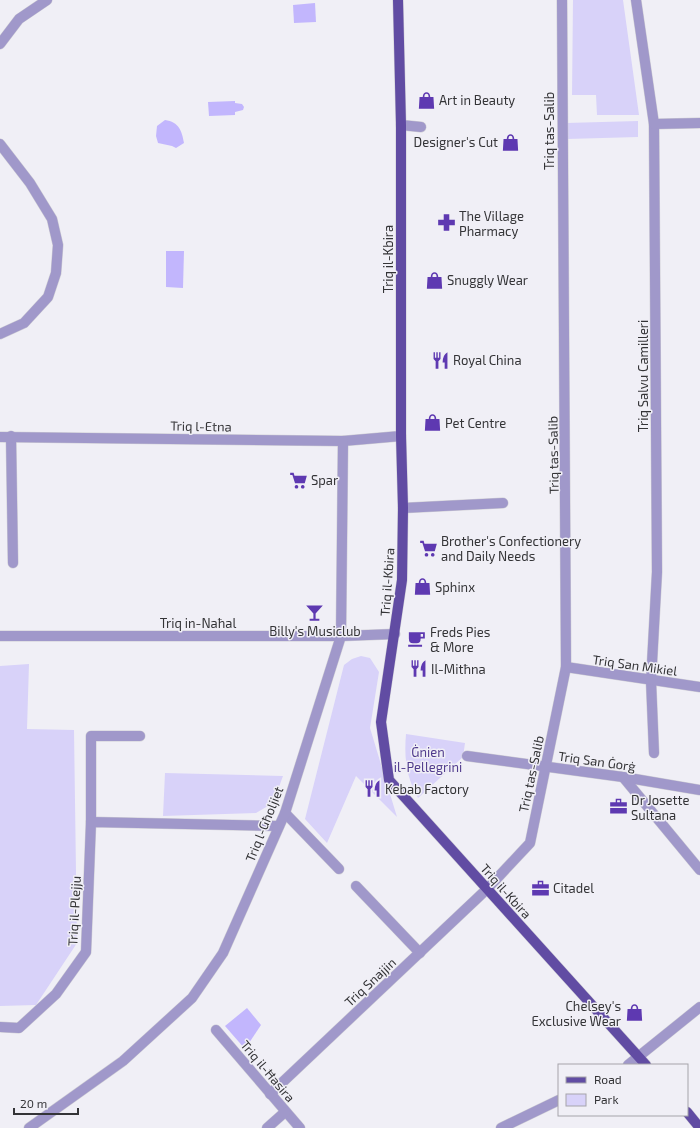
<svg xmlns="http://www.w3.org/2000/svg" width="700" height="1128" font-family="'Exo 2',sans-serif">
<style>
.green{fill:#d8d2f9}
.water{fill:#c2b6fd}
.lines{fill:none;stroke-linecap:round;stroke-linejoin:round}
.minor-casing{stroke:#cecdd4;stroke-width:11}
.major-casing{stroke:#cecdd4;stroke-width:11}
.minor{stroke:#a098ca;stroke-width:10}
.major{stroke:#614ca3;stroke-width:10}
.labels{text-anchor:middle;stroke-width:3;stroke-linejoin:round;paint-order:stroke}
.poi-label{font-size:13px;fill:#343437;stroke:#f0eff6;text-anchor:start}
.street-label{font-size:13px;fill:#343437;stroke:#f0eff6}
.park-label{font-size:13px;fill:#503b8d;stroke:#f0eff6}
</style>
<rect width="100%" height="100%" fill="#f0eff6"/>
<g class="green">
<path d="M 573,0 L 623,0 L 639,115 L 597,115 L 596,95 L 572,95 Z"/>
<path d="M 638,121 L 638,137 L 567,139 L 566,123 Z"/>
<path d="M 361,656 L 370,658 L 379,672 L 370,728 L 397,817 L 356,776 L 327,843 L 305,819 L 344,665 L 352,659 Z"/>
<path d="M 29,664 L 27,729 L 74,730 L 77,943 L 36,1005 L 0,1006 L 0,666 Z"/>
<path d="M 406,734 L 465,743 L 463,757 L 418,798 C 406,776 404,758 406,734 Z"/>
<path d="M 165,773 L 283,776 L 273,803 L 256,813 L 163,816 Z"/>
</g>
<g class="water">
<path d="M 315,3 L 316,22 L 294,23 L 293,5 Z"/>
<path d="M 235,101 L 235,103 L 242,104 L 244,107 L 243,110 L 235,112 L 235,115 L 209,116 L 208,102 Z"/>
<path d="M 165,120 C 179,122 182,131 184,143 L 176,148 L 172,146 L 158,143 L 156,136 L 157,126 Z"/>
<path d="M 166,251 L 184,251 L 183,288 L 166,287 Z"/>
<path d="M 247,1008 L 261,1025 L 245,1049 L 225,1026 Z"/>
</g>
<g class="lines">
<defs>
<g id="minor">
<path d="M 636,0 L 654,124 L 657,572 L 651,681 L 654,753"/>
<path d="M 0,44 L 19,19 L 47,0"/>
<path d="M 654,124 L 700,123"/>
<path d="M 401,125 L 421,127"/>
<path d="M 0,144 L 30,183 L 52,219 L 58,245 L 56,273 L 48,297 L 24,323 L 0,334"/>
<path d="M 11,436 L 13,563"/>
<path d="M 0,437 L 343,441 L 401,436"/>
<path d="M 403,508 L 503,503"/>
<path d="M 0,636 L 341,636 L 395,634"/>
<path d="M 566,667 L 700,687"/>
<path d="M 467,756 L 623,777 L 700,790"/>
<path d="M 623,777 L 700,870"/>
<path d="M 285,813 L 339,869"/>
<path d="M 91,822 L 91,736 L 140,736"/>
<path d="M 356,886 L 420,953"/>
<path d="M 0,1027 L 19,1028 L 56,994 L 86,952 L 91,822 L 279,826"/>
<path d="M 216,1030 L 300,1128"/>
<path d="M 628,1065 L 700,1007"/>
<path d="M 270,1094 L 487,889 L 530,843 L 566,667 L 562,0"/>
<path d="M 29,1128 L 123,1061 L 192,998 L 223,953 L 285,813 L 341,636 L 343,441"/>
<path d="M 267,1128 L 285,1112"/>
<path d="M 501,1128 L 559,1100"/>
</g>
<g id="major">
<path d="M 398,0 L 401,125 L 401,436 L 403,508 L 402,580 L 381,722 L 389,780 L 646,1065"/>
<path d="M 687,1112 L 700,1128"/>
</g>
</defs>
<use href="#minor" class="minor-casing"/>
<use href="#major" class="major-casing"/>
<use href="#minor" class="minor"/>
<use href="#major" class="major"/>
</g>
<defs>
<symbol id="shop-bare" viewBox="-9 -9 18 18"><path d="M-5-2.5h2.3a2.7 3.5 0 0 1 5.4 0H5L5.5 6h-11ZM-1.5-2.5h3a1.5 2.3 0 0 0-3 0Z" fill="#5e39b1" stroke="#f0eff6" stroke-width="2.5" paint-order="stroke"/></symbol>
<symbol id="pharmacy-bare" viewBox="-9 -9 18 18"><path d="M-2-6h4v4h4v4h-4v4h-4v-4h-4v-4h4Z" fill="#5e39b1" stroke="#f0eff6" stroke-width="2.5" paint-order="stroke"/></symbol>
<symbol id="restaurant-bare" viewBox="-9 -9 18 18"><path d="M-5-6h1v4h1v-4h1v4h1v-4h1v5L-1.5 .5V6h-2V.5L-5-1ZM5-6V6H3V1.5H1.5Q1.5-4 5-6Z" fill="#5e39b1" stroke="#f0eff6" stroke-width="2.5" paint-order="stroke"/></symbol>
<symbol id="supermarket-bare" viewBox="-9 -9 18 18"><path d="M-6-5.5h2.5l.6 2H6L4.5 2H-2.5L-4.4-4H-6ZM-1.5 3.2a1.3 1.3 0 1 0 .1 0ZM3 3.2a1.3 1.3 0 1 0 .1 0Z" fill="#5e39b1" stroke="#f0eff6" stroke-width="2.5" paint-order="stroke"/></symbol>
<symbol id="bar-bare" viewBox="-9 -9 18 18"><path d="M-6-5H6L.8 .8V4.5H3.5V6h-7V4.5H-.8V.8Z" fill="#5e39b1" stroke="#f0eff6" stroke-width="2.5" paint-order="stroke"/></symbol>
<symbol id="cafe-bare" viewBox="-9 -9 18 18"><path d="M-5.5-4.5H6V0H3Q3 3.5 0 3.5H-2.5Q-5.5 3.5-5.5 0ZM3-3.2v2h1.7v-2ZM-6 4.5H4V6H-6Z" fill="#5e39b1" stroke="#f0eff6" stroke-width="2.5" paint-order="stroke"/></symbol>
<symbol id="office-bare" viewBox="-9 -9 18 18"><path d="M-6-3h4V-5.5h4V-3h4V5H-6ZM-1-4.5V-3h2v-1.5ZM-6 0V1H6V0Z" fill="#5e39b1" stroke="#f0eff6" stroke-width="2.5" paint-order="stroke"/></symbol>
</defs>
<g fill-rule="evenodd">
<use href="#shop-bare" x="414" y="88" width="25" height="25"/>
<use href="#shop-bare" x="498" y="130" width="25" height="25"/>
<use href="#pharmacy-bare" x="434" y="210" width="25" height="25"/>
<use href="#shop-bare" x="422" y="268" width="25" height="25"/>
<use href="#restaurant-bare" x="428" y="348" width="25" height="25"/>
<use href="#shop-bare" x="420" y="410" width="25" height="25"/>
<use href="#supermarket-bare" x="286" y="468" width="25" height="25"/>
<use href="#supermarket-bare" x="416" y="536" width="25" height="25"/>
<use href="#shop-bare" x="410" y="574" width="25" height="25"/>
<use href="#bar-bare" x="302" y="600" width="25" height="25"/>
<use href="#cafe-bare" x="404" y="626" width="25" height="25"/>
<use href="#restaurant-bare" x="406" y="656" width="25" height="25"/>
<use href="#restaurant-bare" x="360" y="776" width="25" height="25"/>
<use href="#office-bare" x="606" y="794" width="25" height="25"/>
<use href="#office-bare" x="528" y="876" width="25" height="25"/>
<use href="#shop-bare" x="622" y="1000" width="25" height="25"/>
</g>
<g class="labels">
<g class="poi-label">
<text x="439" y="105">Art in Beauty</text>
<text x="498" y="147" text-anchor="end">Designer's Cut</text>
<text x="459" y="221">The Village<tspan x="459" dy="15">Pharmacy</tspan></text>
<text x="447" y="285">Snuggly Wear</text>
<text x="453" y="365">Royal China</text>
<text x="445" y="428">Pet Centre</text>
<text x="311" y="485">Spar</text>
<text x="441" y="546">Brother's Confectionery<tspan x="441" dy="15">and Daily Needs</tspan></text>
<text x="435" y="592">Sphinx</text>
<text x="315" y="636" text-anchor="middle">Billy's Musiclub</text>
<text x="430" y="637">Freds Pies<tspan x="430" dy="15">&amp; More</tspan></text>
<text x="431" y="674">Il-Mitħna</text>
<text x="385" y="794">Kebab Factory</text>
<text x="631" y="805">Dr Josette<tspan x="631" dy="15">Sultana</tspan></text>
<text x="553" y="893">Citadel</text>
<text x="621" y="1011" text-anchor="end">Chelsey's<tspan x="621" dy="15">Exclusive Wear</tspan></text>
</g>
<g class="street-label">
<text transform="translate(549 131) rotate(-90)" y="5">Triq tas-Salib</text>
<text transform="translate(388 259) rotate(-90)" y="5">Triq il-Kbira</text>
<text transform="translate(643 376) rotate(-90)" y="5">Triq Salvu Camilleri</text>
<text transform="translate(201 426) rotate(1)" y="5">Triq l-Etna</text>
<text transform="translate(553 455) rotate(-91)" y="5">Triq tas-Salib</text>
<text transform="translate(387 582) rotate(-86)" y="5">Triq il-Kbira</text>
<text x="198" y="628">Triq in-Naħal</text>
<text transform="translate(635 665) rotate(8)" y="5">Triq San Mikiel</text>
<text transform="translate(597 761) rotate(8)" y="5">Triq San Ġorġ</text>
<text transform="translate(531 774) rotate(-78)" y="5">Triq tas-Salib</text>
<text transform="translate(264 824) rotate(-68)" y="5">Triq l-Għoljiet</text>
<text transform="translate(506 891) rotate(48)" y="5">Triq il-Kbira</text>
<text transform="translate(74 911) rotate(-87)" y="5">Triq il-Plejju</text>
<text transform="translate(370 982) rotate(-43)" y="5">Triq Snajjin</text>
<text transform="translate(268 1071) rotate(50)" y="5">Triq il-Ħasira</text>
</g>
<g class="park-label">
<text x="428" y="757">Ġnien<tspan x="428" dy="15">il-Pellegrini</tspan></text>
</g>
</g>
<rect x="558" y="1064" width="130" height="52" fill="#f0eff6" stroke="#a5a4aa"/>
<rect x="566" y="1077" width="20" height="6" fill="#614ca3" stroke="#a5a4aa"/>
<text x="594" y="1084" font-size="12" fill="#343437">Road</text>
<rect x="566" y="1094" width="20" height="12" fill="#d8d2f9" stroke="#a5a4aa"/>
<text x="594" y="1104" font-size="12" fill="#343437">Park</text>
<path d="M14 1108v6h64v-6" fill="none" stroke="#343437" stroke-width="2"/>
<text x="20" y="1108" font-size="12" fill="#343437" stroke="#f0eff6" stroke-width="3" paint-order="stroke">20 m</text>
</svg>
